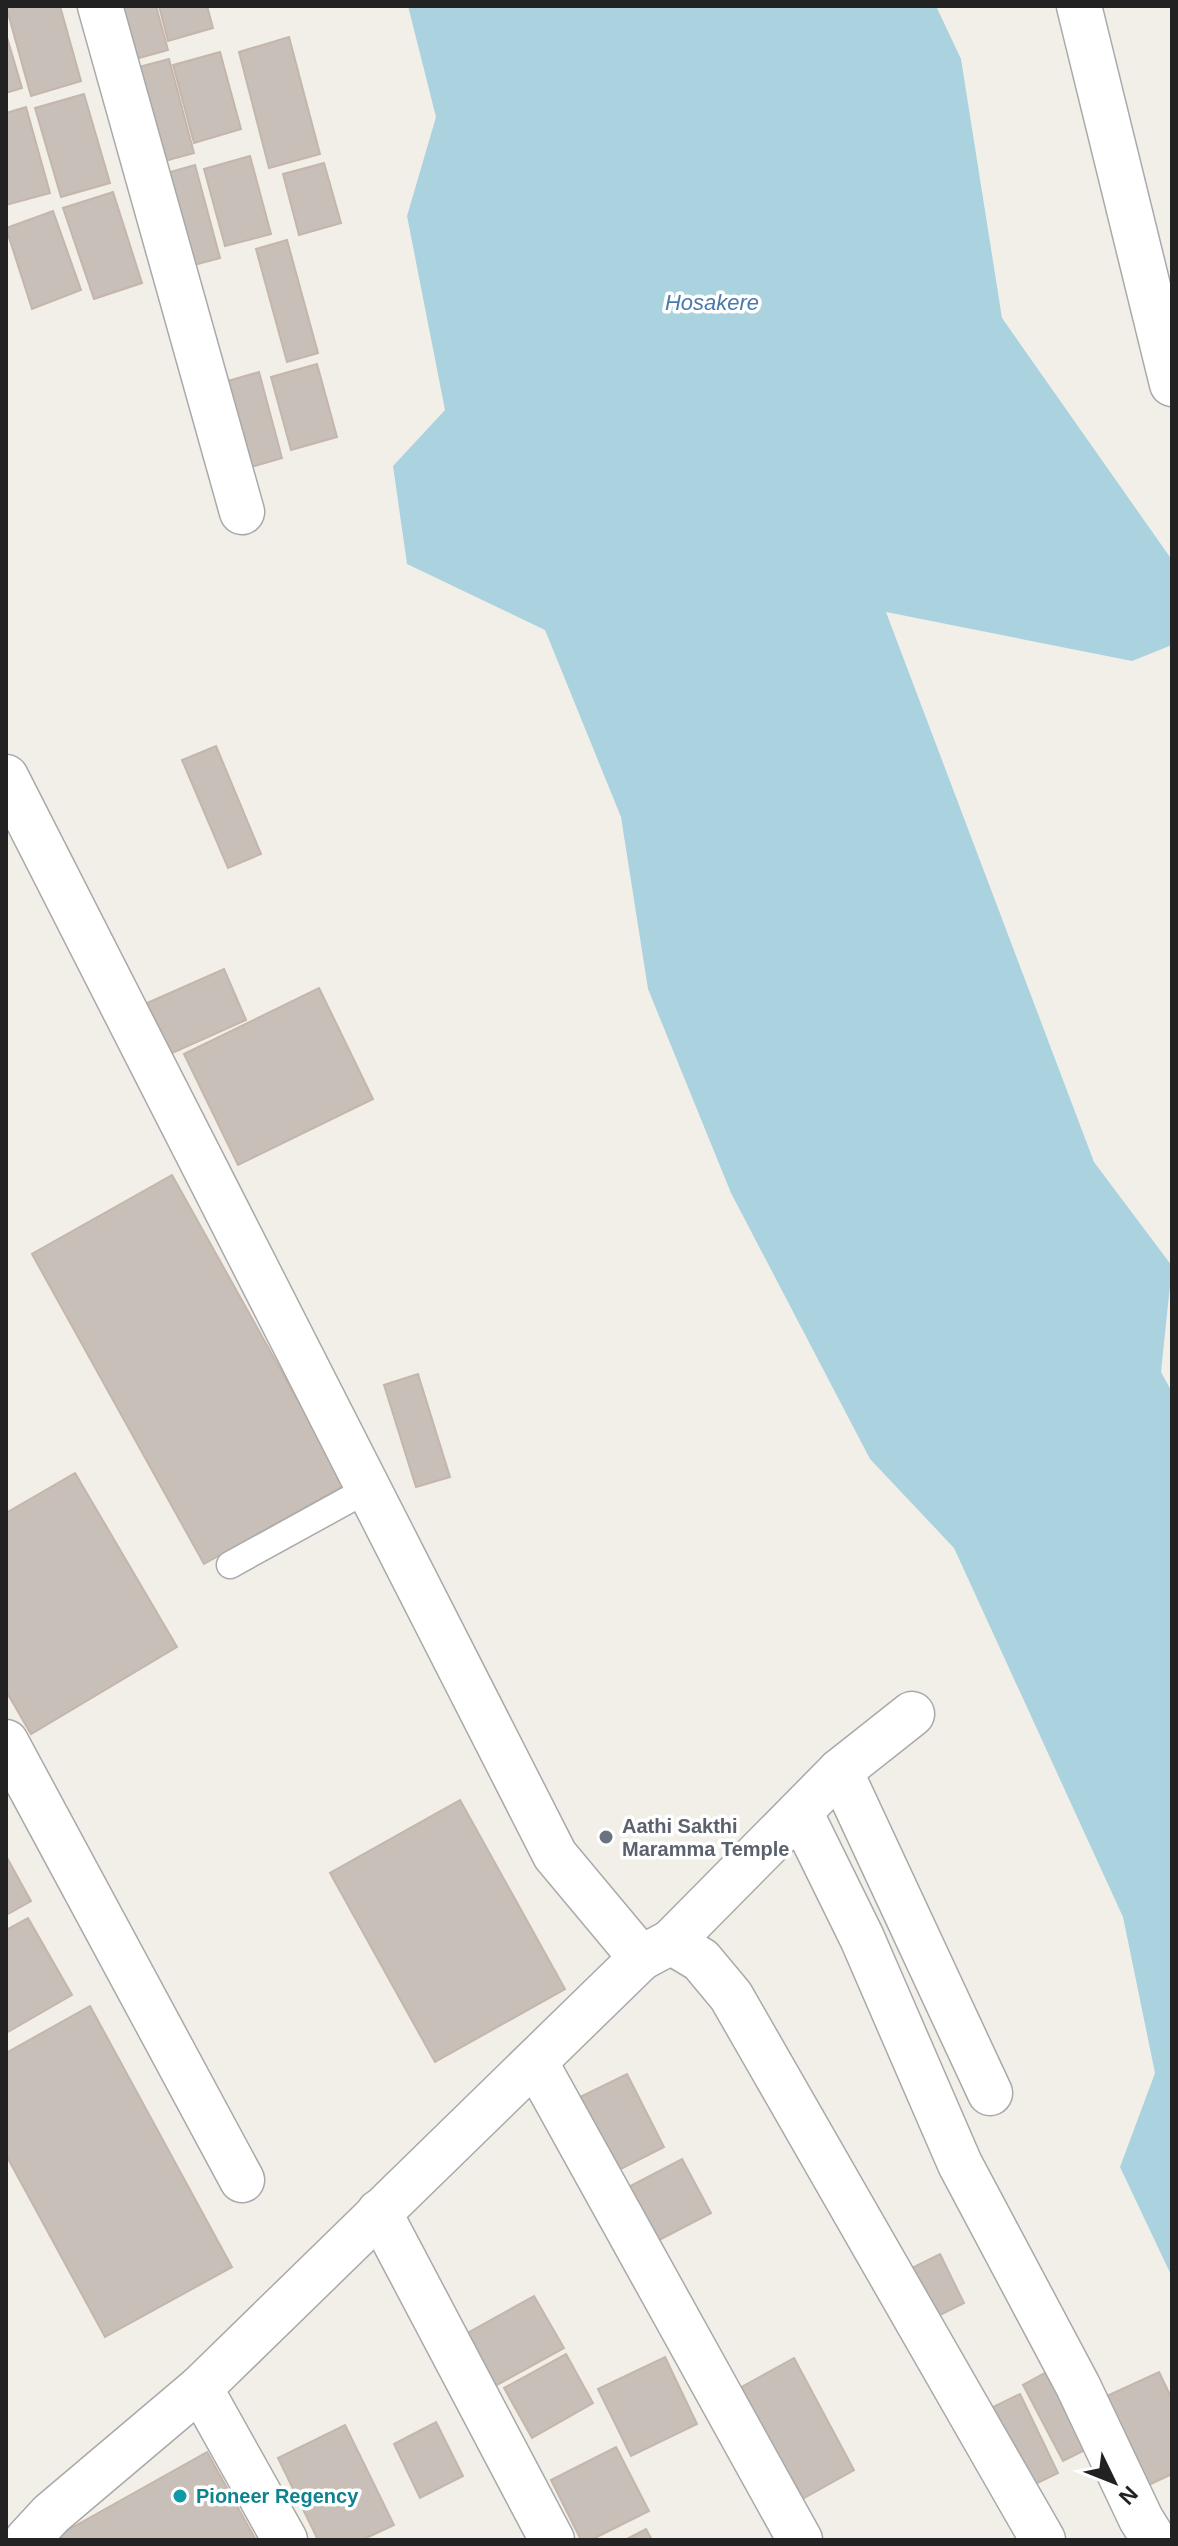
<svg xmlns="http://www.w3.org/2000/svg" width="1178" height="2546" font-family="Helvetica,sans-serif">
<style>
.water{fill:#aad3df}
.building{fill:#c7bfb8;stroke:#c4b6ab;stroke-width:2}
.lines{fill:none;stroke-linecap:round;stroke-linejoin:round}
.lane-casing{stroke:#a9a9a9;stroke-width:29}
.street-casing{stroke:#a9a9a9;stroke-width:47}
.lane{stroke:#fff;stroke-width:26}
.street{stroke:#fff;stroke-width:44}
.worship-dot{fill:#6b7280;stroke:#fff;stroke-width:3}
.culture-dot{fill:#0f9aa8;stroke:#fff;stroke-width:3}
.labels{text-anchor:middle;stroke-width:7;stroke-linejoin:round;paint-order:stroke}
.worship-label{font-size:20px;font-weight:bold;fill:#5b616d;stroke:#fff;text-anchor:start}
.culture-label{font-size:20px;font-weight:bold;fill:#0d838f;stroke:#fff;text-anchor:start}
.water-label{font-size:22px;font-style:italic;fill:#4a7aab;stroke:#fff}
</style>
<rect width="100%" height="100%" fill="#f2efe9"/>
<path class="water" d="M 408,6 L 936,6 L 961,59 L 1002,318 L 1172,560 L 1172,645 L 1132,661 L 886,612 L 1094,1162 L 1172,1266 L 1161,1372 L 1172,1392 L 1172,2277 L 1120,2167 L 1155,2073 L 1123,1917 L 954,1548 L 870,1459 L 731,1193 L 648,989 L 621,817 L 545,630 L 407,564 L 393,466 L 445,410 L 407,216 L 436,117 Z"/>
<g class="building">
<path d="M 6,6 L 60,6 L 81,81 L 31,96 Z"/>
<path d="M 106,6 L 156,6 L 168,50 L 121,63 Z"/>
<path d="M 159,6 L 207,6 L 213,28 L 168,41 Z"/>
<path d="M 6,34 L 22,88 L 6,93 Z"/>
<path d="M 289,37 L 320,154 L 269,168 L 239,52 Z"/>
<path d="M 220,52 L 241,129 L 194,143 L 173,65 Z"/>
<path d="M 169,59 L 194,153 L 150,165 L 124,71 Z"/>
<path d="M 84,94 L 110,183 L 61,197 L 35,108 Z"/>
<path d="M 26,107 L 50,193 L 6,205 L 6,113 Z"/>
<path d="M 250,156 L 271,234 L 225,246 L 204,169 Z"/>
<path d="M 324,163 L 341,223 L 299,235 L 283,174 Z"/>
<path d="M 195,165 L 220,258 L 179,269 L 153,177 Z"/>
<path d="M 113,192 L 142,283 L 94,299 L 63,208 Z"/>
<path d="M 53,211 L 81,290 L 32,309 L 6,228 Z"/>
<path d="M 287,240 L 318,353 L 287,362 L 256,249 Z"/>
<path d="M 317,364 L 337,437 L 291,450 L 271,377 Z"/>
<path d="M 259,372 L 282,458 L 237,471 L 214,385 Z"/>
<path d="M 216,746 L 261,854 L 228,868 L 182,760 Z"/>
<path d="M 224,969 L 246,1020 L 170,1054 L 147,1003 Z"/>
<path d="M 319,988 L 373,1099 L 238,1165 L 184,1054 Z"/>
<path d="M 172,1175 L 345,1485 L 204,1564 L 32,1254 Z"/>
<path d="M 418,1374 L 450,1477 L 416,1487 L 384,1385 Z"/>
<path d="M 75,1473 L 177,1647 L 31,1734 L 6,1691 L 6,1513 Z"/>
<path d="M 460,1800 L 565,1989 L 435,2062 L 330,1873 Z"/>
<path d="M 6,1856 L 31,1901 L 6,1915 Z"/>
<path d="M 28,1918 L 72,1995 L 6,2033 L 6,1930 Z"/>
<path d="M 90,2006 L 232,2267 L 105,2337 L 6,2155 L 6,2053 Z"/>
<path d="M 627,2074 L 664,2147 L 613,2173 L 576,2099 Z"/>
<path d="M 682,2159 L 711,2213 L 646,2247 L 617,2193 Z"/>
<path d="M 940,2254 L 964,2303 L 924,2323 L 900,2274 Z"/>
<path d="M 534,2296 L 564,2348 L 486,2391 L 457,2339 Z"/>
<path d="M 566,2354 L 593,2403 L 532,2438 L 504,2388 Z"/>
<path d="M 665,2357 L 697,2424 L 631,2456 L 598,2389 Z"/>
<path d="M 794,2358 L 854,2470 L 790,2506 L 729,2394 Z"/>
<path d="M 1050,2370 L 1091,2447 L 1063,2461 L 1023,2385 Z"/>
<path d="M 1159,2372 L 1172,2399 L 1172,2474 L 1138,2490 L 1096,2401 Z"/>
<path d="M 1020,2394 L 1058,2473 L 1023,2490 L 985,2411 Z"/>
<path d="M 436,2422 L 463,2476 L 420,2498 L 394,2444 Z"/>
<path d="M 345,2425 L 394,2525 L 362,2540 L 318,2540 L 278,2458 Z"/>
<path d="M 616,2447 L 649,2511 L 591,2540 L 581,2540 L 551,2480 Z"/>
<path d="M 207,2452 L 256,2540 L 50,2540 Z"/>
<path d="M 646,2529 L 652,2540 L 625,2540 Z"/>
</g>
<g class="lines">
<defs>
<path id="lane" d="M 230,1565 L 368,1489"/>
<g id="street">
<path d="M 100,6 L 242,512"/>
<path d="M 1079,6 L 1172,384"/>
<path d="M 6,777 L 555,1855 L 641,1958 L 200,2388 L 51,2514 L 27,2540"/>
<path d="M 6,1742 L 242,2180"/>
<path d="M 840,1771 L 990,2093"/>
<path d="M 800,1812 L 862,1938 L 960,2164 L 1078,2386 L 1141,2519 L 1154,2540"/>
<path d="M 671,1942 L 840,1771 L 912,1714"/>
<path d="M 641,1958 L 671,1942 L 701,1960 L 731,1996 L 1043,2540"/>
<path d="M 539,2058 L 538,2067 L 800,2540"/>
<path d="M 379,2212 L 552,2540"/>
<path d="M 200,2388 L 285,2540"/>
</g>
</defs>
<use href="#lane" class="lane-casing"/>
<use href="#street" class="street-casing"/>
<use href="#lane" class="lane"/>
<use href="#street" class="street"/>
</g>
<circle class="worship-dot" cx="606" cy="1837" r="8"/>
<circle class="culture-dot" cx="180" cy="2496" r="8"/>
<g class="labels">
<g class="worship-label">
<text x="622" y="1833">Aathi Sakthi<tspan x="622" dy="23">Maramma Temple</tspan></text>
</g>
<g class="culture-label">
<text x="196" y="2503">Pioneer Regency</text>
</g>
<g class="water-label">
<text x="712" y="310">Hosakere</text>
</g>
</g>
<rect width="1178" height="2546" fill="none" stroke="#222222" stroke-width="16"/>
<g transform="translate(1114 2482) rotate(133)" stroke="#ffffff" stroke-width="6" paint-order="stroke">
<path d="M0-6L14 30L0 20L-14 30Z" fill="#222222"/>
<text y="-12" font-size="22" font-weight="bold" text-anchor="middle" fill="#222222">N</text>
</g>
</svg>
